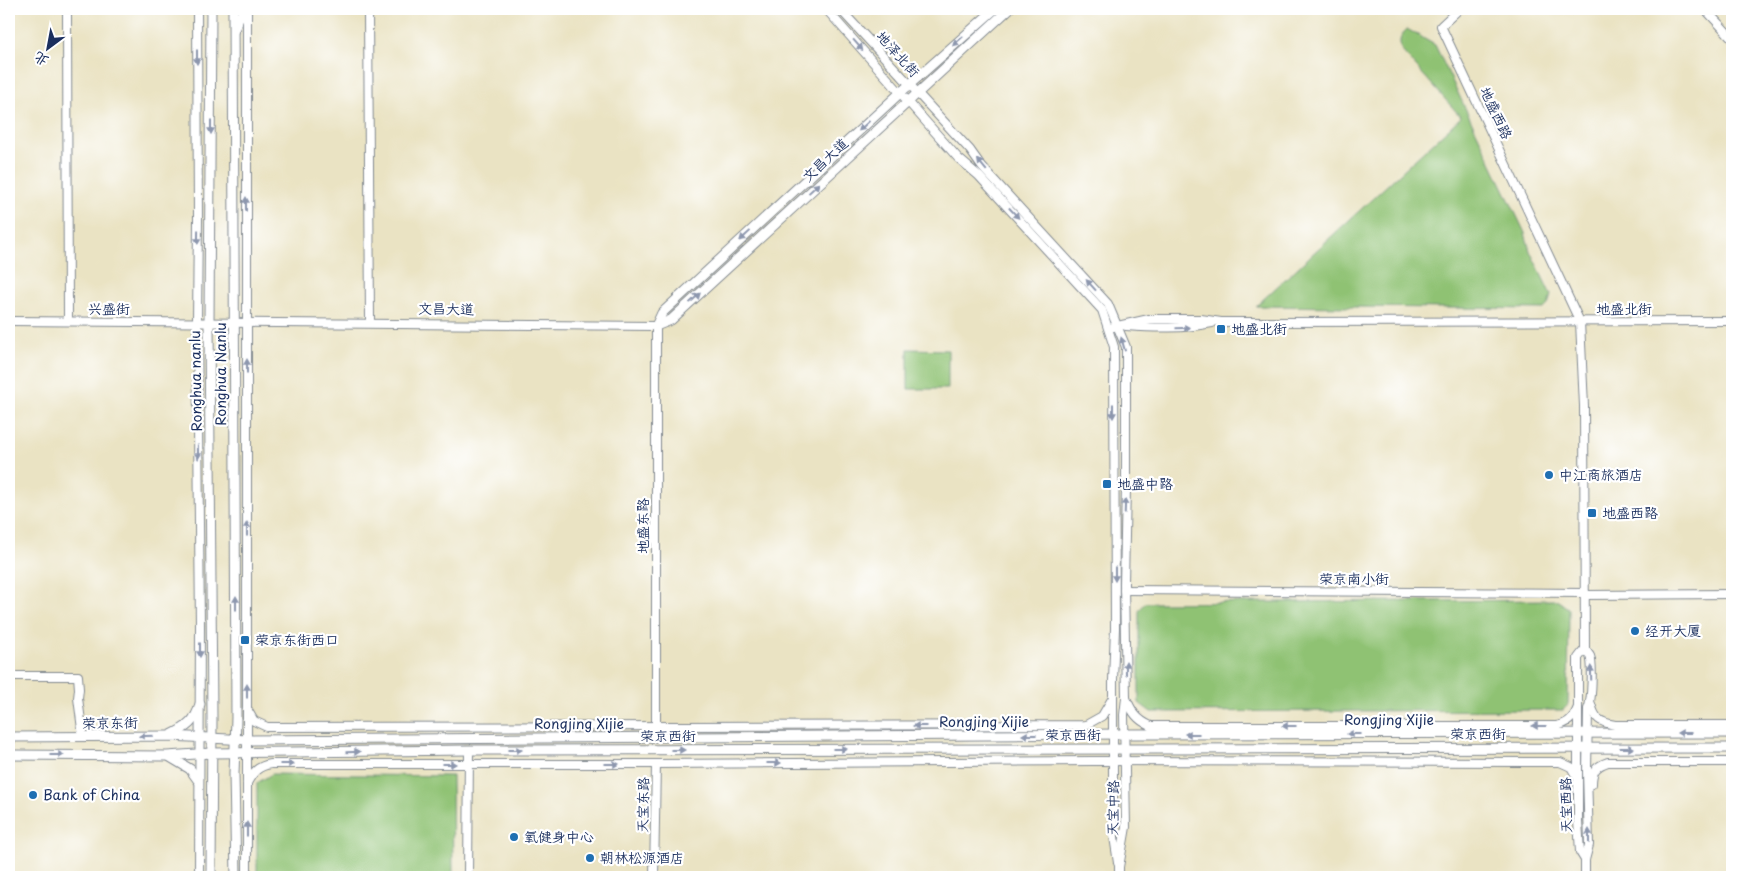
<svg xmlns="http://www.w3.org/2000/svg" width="1741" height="886" font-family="'Playpen Sans','LXGW WenKai TC',sans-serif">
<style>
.green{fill:#8fc273;stroke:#557868}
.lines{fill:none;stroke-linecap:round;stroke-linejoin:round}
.minor-casing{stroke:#828990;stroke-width:10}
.major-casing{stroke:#828990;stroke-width:11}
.minor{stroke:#fff;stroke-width:8}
.major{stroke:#fff;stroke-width:9}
.oneway{fill:#8d97ae}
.poi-dot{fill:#1f6fb2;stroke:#fff;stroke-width:2}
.labels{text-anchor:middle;stroke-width:4.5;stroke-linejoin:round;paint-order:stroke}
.street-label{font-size:14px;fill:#1b2f5e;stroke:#fff}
.poi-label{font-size:14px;fill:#1b2f5e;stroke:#fff;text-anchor:start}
</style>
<rect width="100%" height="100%" fill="#fff"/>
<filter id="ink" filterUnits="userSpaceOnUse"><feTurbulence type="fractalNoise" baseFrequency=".02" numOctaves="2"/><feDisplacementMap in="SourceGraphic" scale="10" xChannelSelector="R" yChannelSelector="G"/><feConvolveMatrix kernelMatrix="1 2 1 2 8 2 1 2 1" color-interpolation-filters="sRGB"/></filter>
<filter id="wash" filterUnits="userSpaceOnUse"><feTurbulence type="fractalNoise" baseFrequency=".0096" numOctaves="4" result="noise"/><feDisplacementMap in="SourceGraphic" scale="20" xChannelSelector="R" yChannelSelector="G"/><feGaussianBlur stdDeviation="1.12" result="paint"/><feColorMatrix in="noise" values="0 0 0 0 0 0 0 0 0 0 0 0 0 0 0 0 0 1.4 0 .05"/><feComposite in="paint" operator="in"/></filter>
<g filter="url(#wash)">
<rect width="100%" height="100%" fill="#eae3c3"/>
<g class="green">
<path d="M 1407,29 L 1435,45 L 1525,233 L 1530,251 L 1551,295 L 1548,305 L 1544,309 L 1256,306 L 1461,117 L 1402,51 C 1398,41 1400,36 1407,29 Z"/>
<path d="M 908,349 L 948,350 L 948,389 L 908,389 Z"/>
<path d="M 1557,600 L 1569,609 L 1568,705 L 1563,710 L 1151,712 L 1139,703 L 1139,611 L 1145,603 Z"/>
<path d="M 272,774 L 452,776 L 453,877 L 257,877 L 257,783 Z"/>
</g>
</g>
<g filter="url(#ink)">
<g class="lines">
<defs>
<g id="minor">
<path d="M 67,9 L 68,321"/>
<path d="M 197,9 L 198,219 L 197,323 L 200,626 L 199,877"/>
<path d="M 247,9 L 247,877"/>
<path d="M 368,9 L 370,322"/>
<path d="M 826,9 L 958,158 L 979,176 L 1102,310 L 1114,347 L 1115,628 L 1113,680 L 1113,830 L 1118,863"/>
<path d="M 840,9 L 970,150 L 982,167 L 1108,304 L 1126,347 L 1126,487 L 1124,584 L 1126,698 L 1124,715 L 1126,827 L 1119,867 L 1119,877"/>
<path d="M 1459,9 L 1441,26 L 1580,322 L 1584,406 L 1585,649 C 1585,650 1590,655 1590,656 C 1593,664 1592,701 1588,709 L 1587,772 L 1589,845 L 1585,860 L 1585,877"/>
<path d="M 1705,9 L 1732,38"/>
<path d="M 234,31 L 243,9"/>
<path d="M 9,321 C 224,321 440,323 656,326 L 656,726"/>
<path d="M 1126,326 C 1155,328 1183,329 1212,323"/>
<path d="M 1113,327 L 1149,319 L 1201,319 L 1221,322 L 1732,321"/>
<path d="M 1124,590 L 1585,593"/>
<path d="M 1585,595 L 1732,594"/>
<path d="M 9,676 L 78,676 L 79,689 L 78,698 L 83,737"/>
<path d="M 1126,698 C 1132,712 1137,720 1151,726 L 1556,726 C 1568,724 1574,718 1578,707"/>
<path d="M 1591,704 C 1595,719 1599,722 1615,725 L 1732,725"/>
<path d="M 247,709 L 254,721 L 267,727 L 1086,725 L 1102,716 L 1112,699"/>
<path d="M 247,783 C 253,772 258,766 271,764 L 656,764 L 1094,761 L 1560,762 L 1571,767 L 1578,779"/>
<path d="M 1592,784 C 1592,771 1596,766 1608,762 L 1732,762"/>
<path d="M 1585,860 L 1580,852 L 1578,821 L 1578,658 L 1585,649"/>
<path d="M 468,877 L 469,750"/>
<path d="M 654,877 L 656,764"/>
</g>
<g id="major">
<path d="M 211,9 L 209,323 L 212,718 L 211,877"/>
<path d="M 233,9 L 236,718 L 234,774 L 236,877"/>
<path d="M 656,326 L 671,320 L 1009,9"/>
<path d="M 656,326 L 662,313 L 900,93 L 995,9"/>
<path d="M 171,735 C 186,728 196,721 200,704"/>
<path d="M 9,737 L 170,736 L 248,740 L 1125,734 L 1732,733"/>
<path d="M 9,755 L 167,756 L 211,753 L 469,750 L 1732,748"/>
<path d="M 170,757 L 190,769 L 198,780"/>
</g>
</defs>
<use href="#minor" class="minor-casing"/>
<use href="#major" class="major-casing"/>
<use href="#minor" class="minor"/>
<use href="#major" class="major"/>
</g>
<defs><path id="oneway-solid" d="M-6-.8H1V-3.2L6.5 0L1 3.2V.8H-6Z" transform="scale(1.25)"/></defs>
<g class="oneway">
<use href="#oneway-solid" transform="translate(958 41) rotate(138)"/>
<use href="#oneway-solid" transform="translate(858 45) rotate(49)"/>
<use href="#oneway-solid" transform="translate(197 57) rotate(90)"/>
<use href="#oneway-solid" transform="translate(864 126) rotate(137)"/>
<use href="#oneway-solid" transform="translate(211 127) rotate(90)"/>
<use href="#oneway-solid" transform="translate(982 165) rotate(-129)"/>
<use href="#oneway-solid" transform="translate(814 188) rotate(-43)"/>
<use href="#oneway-solid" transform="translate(246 204) rotate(-90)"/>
<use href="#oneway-solid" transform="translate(1014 213) rotate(47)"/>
<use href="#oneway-solid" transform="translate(745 236) rotate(137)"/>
<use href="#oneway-solid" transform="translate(198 237) rotate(91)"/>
<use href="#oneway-solid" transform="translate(1091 285) rotate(-132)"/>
<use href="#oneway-solid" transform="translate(695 298) rotate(-43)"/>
<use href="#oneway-solid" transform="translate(1183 328) rotate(-1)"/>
<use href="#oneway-solid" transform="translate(1123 344) rotate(-106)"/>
<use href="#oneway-solid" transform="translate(247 366) rotate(-90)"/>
<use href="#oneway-solid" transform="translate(1113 411) rotate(90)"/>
<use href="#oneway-solid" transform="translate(198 452) rotate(89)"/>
<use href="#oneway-solid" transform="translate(1125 506) rotate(-88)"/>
<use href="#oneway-solid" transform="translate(247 529) rotate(-90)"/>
<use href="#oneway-solid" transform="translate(1115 574) rotate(90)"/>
<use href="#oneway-solid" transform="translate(236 603) rotate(-90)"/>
<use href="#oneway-solid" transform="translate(200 650) rotate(90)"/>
<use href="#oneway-solid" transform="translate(1126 668) rotate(-90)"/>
<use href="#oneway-solid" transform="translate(1591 673) rotate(-92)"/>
<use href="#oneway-solid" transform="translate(247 691) rotate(-90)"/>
<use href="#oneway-solid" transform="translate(920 726) rotate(180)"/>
<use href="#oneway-solid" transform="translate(1289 726) rotate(-180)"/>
<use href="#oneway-solid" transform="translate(1539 726) rotate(-180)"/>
<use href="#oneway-solid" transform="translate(1684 733) rotate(180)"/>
<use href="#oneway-solid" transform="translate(1192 734) rotate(180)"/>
<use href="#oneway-solid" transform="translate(1354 734) rotate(180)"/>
<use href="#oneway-solid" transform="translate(1029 735) rotate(180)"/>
<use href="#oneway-solid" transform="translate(146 736) rotate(179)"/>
<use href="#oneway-solid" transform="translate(1627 748)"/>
<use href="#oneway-solid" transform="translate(840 749)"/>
<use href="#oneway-solid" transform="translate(515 750)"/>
<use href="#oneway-solid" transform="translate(678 750)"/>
<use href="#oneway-solid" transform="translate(353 752) rotate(-1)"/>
<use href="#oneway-solid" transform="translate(57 755)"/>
<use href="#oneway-solid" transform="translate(774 763)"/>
<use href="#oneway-solid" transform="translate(287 764)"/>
<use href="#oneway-solid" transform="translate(449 764)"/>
<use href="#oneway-solid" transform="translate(612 764)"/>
<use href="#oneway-solid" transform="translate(247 829) rotate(-90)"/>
<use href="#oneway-solid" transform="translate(1589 836) rotate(-90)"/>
</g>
</g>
<g class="poi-dot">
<rect x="1216" y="324" width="10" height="10" rx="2.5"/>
<circle cx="1549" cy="475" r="5"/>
<rect x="1102" y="479" width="10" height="10" rx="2.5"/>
<rect x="1587" y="508" width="10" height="10" rx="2.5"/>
<circle cx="1635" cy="631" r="5"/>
<rect x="240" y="635" width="10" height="10" rx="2.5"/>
<circle cx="33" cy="795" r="5"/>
<circle cx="514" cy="837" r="5"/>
<circle cx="590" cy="858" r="5"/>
</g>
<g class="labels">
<g class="street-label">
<text transform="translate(898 54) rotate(48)" y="5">地泽北街</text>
<text transform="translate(1496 113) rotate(65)" y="5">地盛西路</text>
<text transform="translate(825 160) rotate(-43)" y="5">文昌大道</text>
<text x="109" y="314">兴盛街</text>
<text transform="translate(446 309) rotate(1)" y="5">文昌大道</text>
<text x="1624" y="314">地盛北街</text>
<text transform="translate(221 374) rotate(-90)" y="5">Ronghua Nanlu</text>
<text transform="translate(196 381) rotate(-91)" y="5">Ronghua nanlu</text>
<text transform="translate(643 526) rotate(-90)" y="5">地盛东路</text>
<text x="1354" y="584">荣京南小街</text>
<text x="1389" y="725">Rongjing Xijie</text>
<text x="984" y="727">Rongjing Xijie</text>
<text transform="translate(110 723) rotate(-1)" y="5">荣京东街</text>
<text x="579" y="729">Rongjing Xijie</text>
<text x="1478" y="739">荣京西街</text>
<text x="1073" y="740">荣京西街</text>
<text x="668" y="741">荣京西街</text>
<text transform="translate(643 805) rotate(-89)" y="5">天宝东路</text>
<text transform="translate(1566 805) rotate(-91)" y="5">天宝西路</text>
<text transform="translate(1113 808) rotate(-89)" y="5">天宝中路</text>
</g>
<g class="poi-label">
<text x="1231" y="334">地盛北街</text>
<text x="1559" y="480">中江商旅酒店</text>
<text x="1117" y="489">地盛中路</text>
<text x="1602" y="518">地盛西路</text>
<text x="1645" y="636">经开大厦</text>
<text x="255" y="645">荣京东街西口</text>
<text x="43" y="800">Bank of China</text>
<text x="524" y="842">氧健身中心</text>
<text x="600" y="863">朝林松源酒店</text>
</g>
</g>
<rect width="1741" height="886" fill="none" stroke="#fff" stroke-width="30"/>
<g transform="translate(48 48) rotate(212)" stroke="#ffffff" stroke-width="4" paint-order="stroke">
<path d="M0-4L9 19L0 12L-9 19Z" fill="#1b2f5e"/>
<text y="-8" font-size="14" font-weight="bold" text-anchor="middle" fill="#1b2f5e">北</text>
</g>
</svg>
